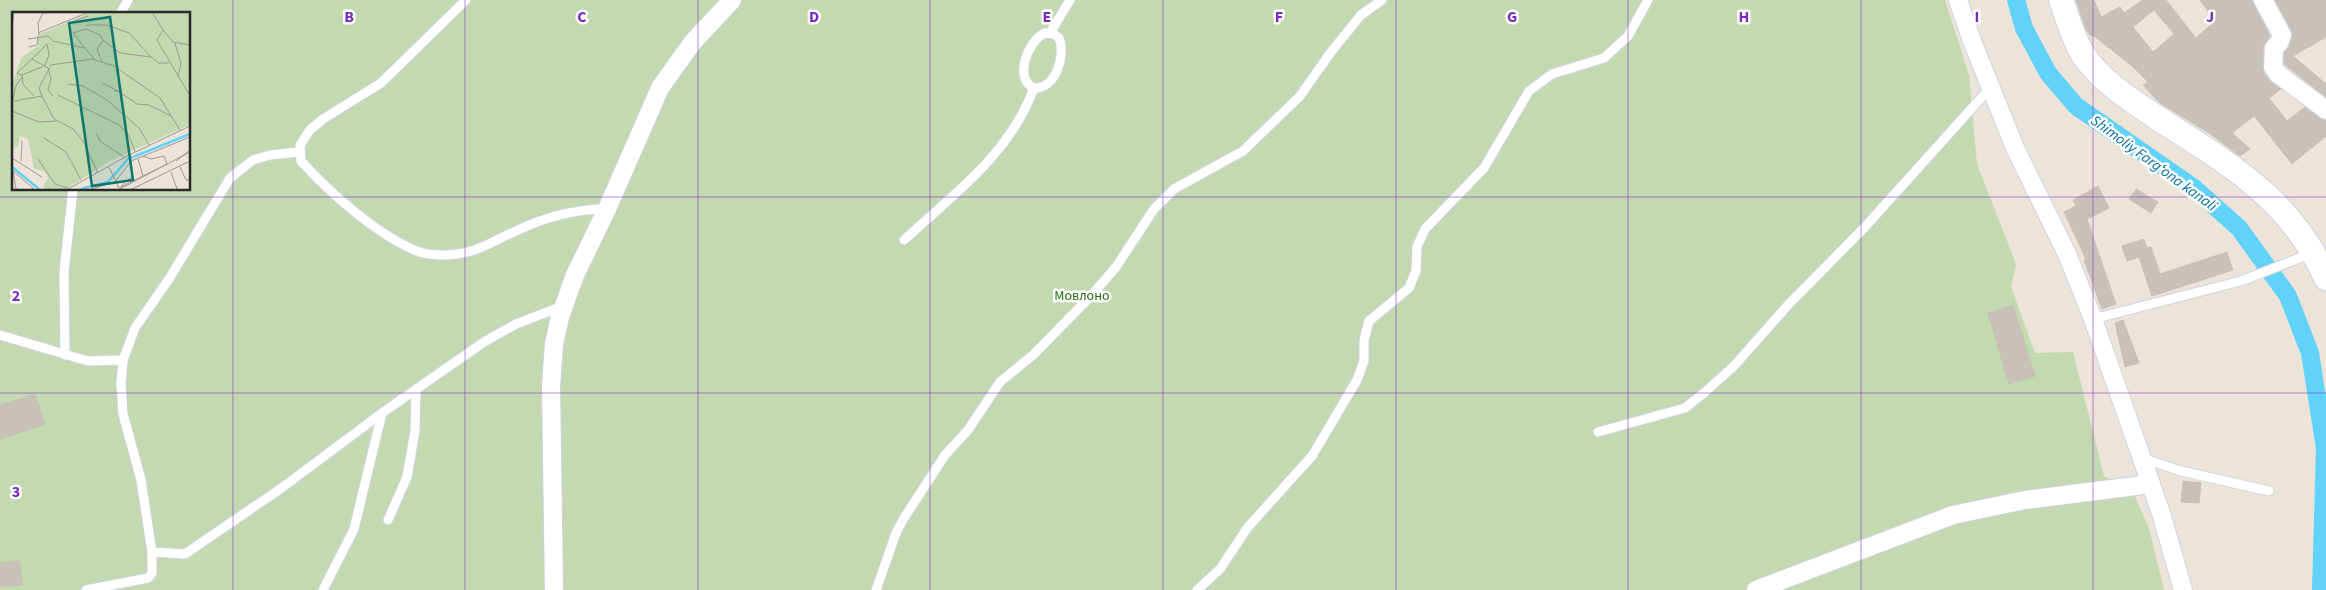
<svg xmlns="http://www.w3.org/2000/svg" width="2326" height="590" font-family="'Source Sans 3',sans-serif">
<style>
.cemetery{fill:#c3d9af;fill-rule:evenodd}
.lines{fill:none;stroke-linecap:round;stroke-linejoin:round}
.canal{stroke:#61d2fa;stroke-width:18}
.building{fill:#c8c1b9;stroke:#c8c1b3;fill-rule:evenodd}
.lane-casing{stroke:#ced3e4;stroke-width:11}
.street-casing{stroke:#ced3e4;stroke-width:20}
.secondary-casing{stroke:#ced3e4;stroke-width:26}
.lane{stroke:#fff;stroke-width:9}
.street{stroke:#fff;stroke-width:18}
.secondary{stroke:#fff;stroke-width:24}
.grid{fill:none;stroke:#7b2cbf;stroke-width:1;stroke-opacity:0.55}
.labels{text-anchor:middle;stroke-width:5;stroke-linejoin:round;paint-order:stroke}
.park-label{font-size:14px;fill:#266d13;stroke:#fff}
.water-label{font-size:15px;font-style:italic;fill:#016ea6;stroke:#fff}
.inset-river{fill:none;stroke:#61d2fa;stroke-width:2.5}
.inset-road{fill:none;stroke:#9f9993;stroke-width:1}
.view{fill:#0f766e;fill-opacity:0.15;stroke:#0f766e;stroke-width:2.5}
.inset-edge{fill:none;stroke:#292929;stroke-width:2.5}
.grid-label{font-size:16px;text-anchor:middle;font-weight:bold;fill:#7b2cbf;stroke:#fff;stroke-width:5;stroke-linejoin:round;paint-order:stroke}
</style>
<rect width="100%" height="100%" fill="#ede4d9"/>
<path class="cemetery" d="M 0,0 L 1945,0 L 1969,75 L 1977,164 L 2016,264 L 2011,287 L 2035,353 L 2073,352 L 2104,476 L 2134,494 L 2149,528 L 2164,590 L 0,590 ZM 14,14 L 189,14 L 189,189 L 14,189 Z"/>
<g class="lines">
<path class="canal" d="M 2016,0 L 2024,28 L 2048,73 L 2076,106 L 2194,188 L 2239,228 L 2288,296 L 2310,353 L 2325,448 L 2321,590"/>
</g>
<g class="building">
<path d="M 2076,0 L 2094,0 L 2101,17 L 2120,7 L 2124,13 L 2143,0 L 2166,0 L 2196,38 L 2215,21 L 2200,0 L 2252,0 L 2270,36 L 2263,47 L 2264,73 L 2271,82 L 2281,89 L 2269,98 L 2287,121 L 2305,107 L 2320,118 L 2326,120 L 2326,136 L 2292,164 L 2254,116 L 2232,133 L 2250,149 L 2240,156 L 2209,133 L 2160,103 L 2143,85 L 2148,82 L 2133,67 L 2093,35 L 2091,36 L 2086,30 ZM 2154,10 L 2174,34 L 2153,52 L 2133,27 Z"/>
<path d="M 2275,0 L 2326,0 L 2326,37 L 2293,56 L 2326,84 L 2326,97 L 2284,64 L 2284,53 L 2289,47 L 2293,34 Z"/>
<path d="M 2098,186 L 2109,208 L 2087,219 L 2116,304 L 2102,309 L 2084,260 L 2086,259 L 2064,212 L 2076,206 L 2073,200 Z"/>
<path d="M 2136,189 L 2158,202 L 2151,213 L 2129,199 Z"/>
<path d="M 2144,239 L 2147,248 L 2151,247 L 2160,274 L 2227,252 L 2233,270 L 2152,296 L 2139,257 L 2127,261 L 2122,246 Z"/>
<path d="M 2013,305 L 2035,376 L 2009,384 L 1988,313 Z"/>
<path d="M 2123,320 L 2139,363 L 2125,367 L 2115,323 Z"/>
<path d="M 35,394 L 45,424 L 0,439 L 0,405 Z"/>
<path d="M 2183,481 L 2201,483 L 2199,503 L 2181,502 Z"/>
<path d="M 20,561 L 22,585 L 1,587 L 0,563 Z"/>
</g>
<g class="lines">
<defs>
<g id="lane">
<path d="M 466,0 L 381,83 L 323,119 L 310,130 L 300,145 L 301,161 C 331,194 374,232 414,250 C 430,257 454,256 471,251 C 486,247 501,237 516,231 C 545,217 575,209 607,209"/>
<path d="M 120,14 L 128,0"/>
<path d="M 1045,33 L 1054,34 L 1059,38 C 1066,55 1056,89 1034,88 C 1013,79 1028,40 1045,33 Z"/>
<path d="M 1050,33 L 1070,0"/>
<path d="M 299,152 L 270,155 L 253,160 L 230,178 L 169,279 L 135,328 L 123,360 L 121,384 L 123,414 L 141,480 L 152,552 L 185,554 L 283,487 L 382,413 L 484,342 L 516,324 L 563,306"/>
<path d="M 904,240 C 954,194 1010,154 1034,88"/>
<path d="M 2093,319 L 2241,281 L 2312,253"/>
<path d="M 0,335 L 88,361 L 123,360"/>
<path d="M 65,355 L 64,272 L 73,189"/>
<path d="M 1598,432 L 1685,408 L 1705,392 L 1734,366 L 1788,305 L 1864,228 L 1991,87"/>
<path d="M 2142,458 L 2181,471 L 2269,491"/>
<path d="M 388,520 L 407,477 L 415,431 L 416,389"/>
<path d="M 86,590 L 148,578 L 152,573 L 152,552"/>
<path d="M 323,590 L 354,529 L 382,413"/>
<path d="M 876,590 L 896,533 L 904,518 L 945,455 L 968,430 L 1000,382 L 1033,355 L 1090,297 L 1116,267 L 1154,209 L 1174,189 L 1243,151 L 1300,96 L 1331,52 L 1361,15 L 1382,0"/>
<path d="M 1197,590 L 1220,569 L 1248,527 L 1312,456 L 1357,380 L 1364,361 L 1364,340 L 1369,321 L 1409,288 L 1416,271 L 1417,247 L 1425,229 L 1484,168 L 1529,91 L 1552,74 L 1604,58 L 1628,36 L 1648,0"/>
</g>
<g id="street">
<path d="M 1958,0 L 1972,41 L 2015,148 L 2067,254 L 2093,319 L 2161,513 L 2183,590"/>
<path d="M 2263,0 L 2282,35 L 2279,43 L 2274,48 L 2273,67 L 2278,74 L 2326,110"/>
<path d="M 554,590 L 551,386 L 554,344 L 560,317 L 575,275 L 607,209 L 660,88 L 692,43 L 732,0"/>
<path d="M 1756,590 L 1953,515 L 2025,500 L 2151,484"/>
</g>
<path id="secondary" d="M 2061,0 C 2068,18 2073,40 2084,56 C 2103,83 2132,101 2159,119 C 2229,164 2291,199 2326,278"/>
</defs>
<use href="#lane" class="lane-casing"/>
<use href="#street" class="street-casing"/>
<use href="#secondary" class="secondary-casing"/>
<use href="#lane" class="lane"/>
<use href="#street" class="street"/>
<use href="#secondary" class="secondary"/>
</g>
<path class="grid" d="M 233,0 L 233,590M 465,0 L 465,590M 698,0 L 698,590M 930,0 L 930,590M 1163,0 L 1163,590M 1396,0 L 1396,590M 1628,0 L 1628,590M 1861,0 L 1861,590M 2093,0 L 2093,590M 0,197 L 2326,197M 0,393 L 2326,393"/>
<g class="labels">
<g class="park-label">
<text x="1082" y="300">Мовлоно</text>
</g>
<g class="water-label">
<text transform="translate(2154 163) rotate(36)" y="5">Shimoliy Fargʻona kanali</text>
</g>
</g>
<g transform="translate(12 12)">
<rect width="178" height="178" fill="#ede4d9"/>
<path d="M 79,0 L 177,0 L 177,113 L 98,149 L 54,177 L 33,177 L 31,174 L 36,166 L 33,160 L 22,156 L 16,127 L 8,124 L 6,135 L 0,136 L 0,73 L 9,46 L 26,34 L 26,23 Z" fill="#c3d9af"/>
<path class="inset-river" d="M 0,155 L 27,177M 69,177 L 96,170 L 116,147 L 178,122"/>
<path class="inset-road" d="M 140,0 L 151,18M 31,1 L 56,0M 60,10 L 76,4M 74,13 L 95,13 L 117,21 L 139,45M 0,16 L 2,0M 26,21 L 77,0M 27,23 L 26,11 L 31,1M 16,27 L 36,24 L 41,29 L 72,36M 163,31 L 169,52 L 166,64M 178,33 L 161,30 L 151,18 L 145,28 L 178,84M 17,35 L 25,33 L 26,24M 20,47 L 35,32 L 37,43 L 32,55M 82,47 L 61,21 L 74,17 L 88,23 L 91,28M 90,49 L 85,38 L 91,28 L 108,41 L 139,45 L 147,51 L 157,51M 10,63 L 5,61 L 20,47 L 36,56 L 39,67 L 36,78 L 41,84M 90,71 L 106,79 L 102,79M 56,72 L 71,74 L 95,88 L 127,116 L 137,133M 106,79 L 125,92 L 137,93 L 159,104M 46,83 L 107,113 L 117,123 L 123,140M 22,84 L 11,72 L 10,63 L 30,55M 2,89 L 30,84M 0,91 L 4,74 L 10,65M 0,99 L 27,110 L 44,109M 84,121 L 88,129 L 112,145M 32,126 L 54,140 L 69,168M 0,146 L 30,165M 26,147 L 43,172 L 56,176M 126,147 L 131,164M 9,149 L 10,129M 164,149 L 178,138M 97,155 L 107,176 L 155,152 L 152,144 L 139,147 L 131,144M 168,155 L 174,168 L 177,168M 0,158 L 22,177M 1,159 L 4,177M 159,160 L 165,177M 86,161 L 71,129 L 61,117 L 42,107 L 30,84 L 27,76 L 39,53 L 80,47 L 102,54 L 148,86 L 168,118M 109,174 L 121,164M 56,177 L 115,144 L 178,114M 79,177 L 103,170 L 119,149 L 178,125M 108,177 L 178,140M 120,177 L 178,149"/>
<path class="view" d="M 98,5 L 121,168 L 80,174 L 57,11 Z"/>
<rect width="178" height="178" class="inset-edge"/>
</g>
<g class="grid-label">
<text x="349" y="22">B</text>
<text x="582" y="22">C</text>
<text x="814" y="22">D</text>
<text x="1047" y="22">E</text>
<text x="1279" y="22">F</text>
<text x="1512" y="22">G</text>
<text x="1744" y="22">H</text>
<text x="1977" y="22">I</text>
<text x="2210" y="22">J</text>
<text x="16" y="301">2</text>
<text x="16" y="497">3</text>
</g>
</svg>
